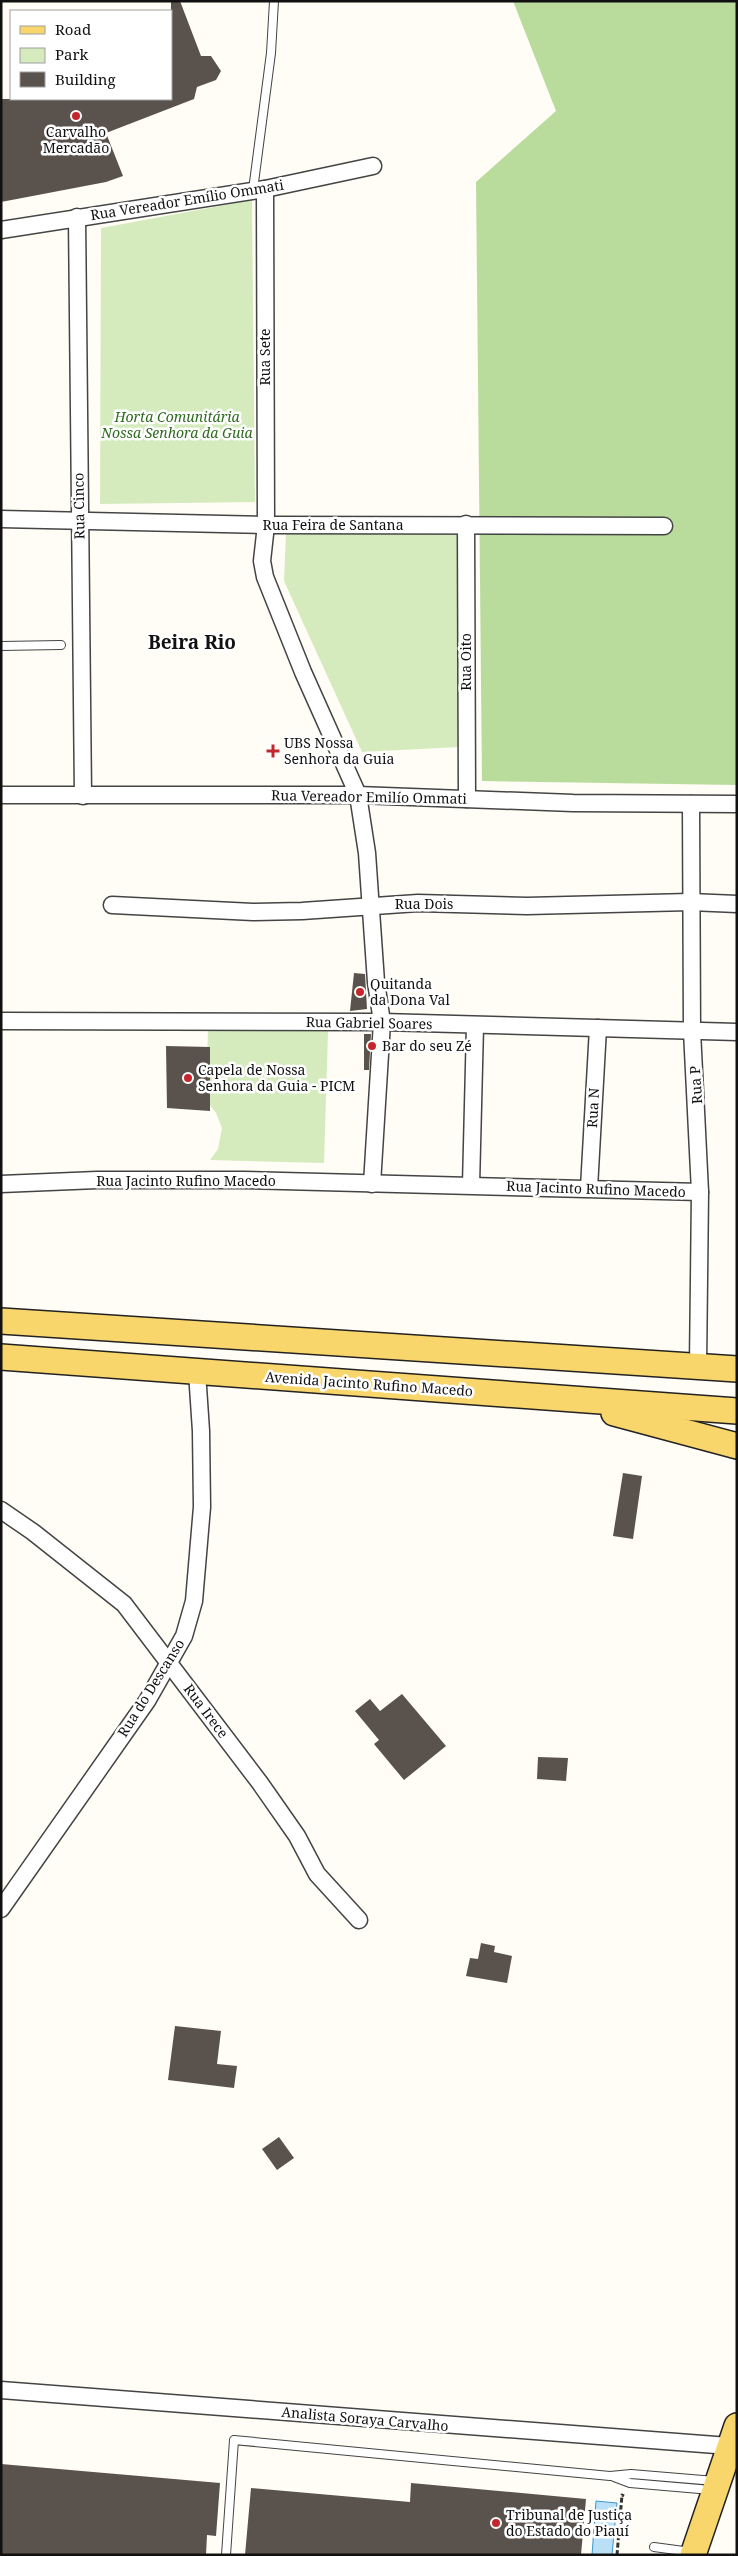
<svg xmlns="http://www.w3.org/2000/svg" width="738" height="2556" font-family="'Noto Serif',serif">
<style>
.green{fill:#d5ebbd}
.forest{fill:#b9dc9c}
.water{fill:#b9e0f7;stroke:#3f96cf}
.building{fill:#5a524d}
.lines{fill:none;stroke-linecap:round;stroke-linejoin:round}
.service-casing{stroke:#444;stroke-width:10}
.minor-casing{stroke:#444;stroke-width:19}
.primary-casing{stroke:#222;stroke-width:28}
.path{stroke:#333;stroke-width:3;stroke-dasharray:5 2.5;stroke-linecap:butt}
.service{stroke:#fff;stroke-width:8}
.minor{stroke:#fff;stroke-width:16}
.primary{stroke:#f9d66b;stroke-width:25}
.poi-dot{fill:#c4262e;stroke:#fff;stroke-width:2}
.labels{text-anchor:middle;stroke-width:5;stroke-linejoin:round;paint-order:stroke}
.poi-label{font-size:14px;fill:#111;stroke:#fff;text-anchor:start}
.street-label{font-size:14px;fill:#111;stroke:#fff}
.park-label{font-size:14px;font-style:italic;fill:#2f6b1f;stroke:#fff}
.district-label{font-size:19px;font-weight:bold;fill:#111;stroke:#fff}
</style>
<rect width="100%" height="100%" fill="#fffdf5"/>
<g class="green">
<path d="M 252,200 L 255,502 L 100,504 L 101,228 Z"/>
<path d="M 286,533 L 457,535 L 459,747 L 362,752 L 284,581 Z"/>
<path d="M 208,1028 L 328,1031 L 324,1163 L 210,1160 L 218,1149 L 222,1128 L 216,1113 L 206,1100 Z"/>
</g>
<path class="forest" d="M 513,1 L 737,1 L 737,785 L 482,781 L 476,182 L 556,111 Z"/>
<path class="water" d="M 596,2501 L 617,2503 L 612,2555 L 592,2555 Z"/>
<g class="building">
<path d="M 171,1 L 180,1 L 201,56 L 211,56 L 221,71 L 216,80 L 197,87 L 194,99 L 106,133 L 123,176 L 106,182 L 1,202 L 1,99 L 171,99 Z"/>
<path d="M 354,973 L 365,974 L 367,1009 L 350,1011 Z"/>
<path d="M 364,1034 L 371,1034 L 369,1070 L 364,1070 Z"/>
<path d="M 166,1046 L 210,1047 L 210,1111 L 167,1108 Z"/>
<path d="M 623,1473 L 642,1476 L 633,1539 L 613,1536 Z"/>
<path d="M 402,1694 L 446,1746 L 404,1780 L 374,1744 L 379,1740 L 355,1711 L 370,1699 L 380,1711 Z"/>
<path d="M 538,1757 L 568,1758 L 566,1781 L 537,1779 Z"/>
<path d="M 481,1943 L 495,1946 L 494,1952 L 512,1956 L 507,1983 L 466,1976 L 470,1958 L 478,1959 Z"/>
<path d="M 175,2026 L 221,2031 L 217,2064 L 237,2066 L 234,2088 L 168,2080 Z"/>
<path d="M 279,2137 L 294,2158 L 277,2170 L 262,2149 Z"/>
<path d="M 1,2464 L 220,2483 L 216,2536 L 207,2535 L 206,2555 L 1,2555 Z"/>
<path d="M 411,2483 L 586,2499 L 581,2555 L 245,2555 L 251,2488 L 410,2502 Z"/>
</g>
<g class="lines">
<defs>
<g id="service">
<path d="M 253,190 L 271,53 L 274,1"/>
<path d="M 1,646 L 61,645"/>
<path d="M 614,2477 L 630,2483 L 711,2490"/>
<path d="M 654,2547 L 691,2552"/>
<path d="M 226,2555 L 234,2440 L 610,2476 L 631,2474 L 715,2481"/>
</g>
<g id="minor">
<path d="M 265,189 L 266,525 L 262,561 L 265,577 L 303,672 L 358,795 L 367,853 L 376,982 L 382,1022 L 372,1184"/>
<path d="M 77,217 L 83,796"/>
<path d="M 1,230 L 265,189 L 373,166"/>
<path d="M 1,519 L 266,525 L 664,526"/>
<path d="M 466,524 L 467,799"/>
<path d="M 1,795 L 358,795 L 573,803 L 737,804"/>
<path d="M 691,804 L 692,1031 L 700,1192 L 698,1366"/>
<path d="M 112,905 L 253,912 L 302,911 L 418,903 L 527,906 L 690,902 L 737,904"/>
<path d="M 1,1021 L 382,1022 L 737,1032"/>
<path d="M 1,1184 L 97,1180 L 243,1180 L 700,1192"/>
<path d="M 471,1185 L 475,1026"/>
<path d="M 589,1188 L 598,1028"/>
<path d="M 1,1510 L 33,1532 L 124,1604 L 260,1783 L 297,1836 L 317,1874 L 359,1920"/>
<path d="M 1,1909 L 147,1701 L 184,1636 L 194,1601 L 202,1507 L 201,1431 L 197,1372"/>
<path d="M 1,2390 L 729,2446"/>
</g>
<g id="primary">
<path d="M 1,1321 L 737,1369"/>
<path d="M 1,1357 L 737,1411"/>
<path d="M 614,1413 L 737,1446"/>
<path d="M 693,2555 L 737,2426"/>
</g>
</defs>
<use href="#service" class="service-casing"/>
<use href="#minor" class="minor-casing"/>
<use href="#primary" class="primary-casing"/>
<path class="path" d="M 617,2555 L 622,2495 L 624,2496"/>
<use href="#service" class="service"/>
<use href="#minor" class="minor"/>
<use href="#primary" class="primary"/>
</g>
<g class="poi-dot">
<circle cx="76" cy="116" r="5"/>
<path d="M270.5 743.5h5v5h5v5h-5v5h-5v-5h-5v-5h5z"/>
<circle cx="360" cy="992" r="5"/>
<circle cx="372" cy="1046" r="5"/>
<circle cx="188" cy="1078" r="5"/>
<circle cx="496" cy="2523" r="5"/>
</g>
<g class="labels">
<g class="poi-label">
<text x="76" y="137" text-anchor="middle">Carvalho<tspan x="76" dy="16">Mercadão</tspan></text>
<text x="284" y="748">UBS Nossa<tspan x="284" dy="16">Senhora da Guia</tspan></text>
<text x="370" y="989">Quitanda<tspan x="370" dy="16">da Dona Val</tspan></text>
<text x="382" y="1051">Bar do seu Zé</text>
<text x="198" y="1075">Capela de Nossa<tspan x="198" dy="16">Senhora da Guia - PICM</tspan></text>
<text x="506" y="2520">Tribunal de Justiça<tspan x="506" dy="16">do Estado do Piauí</tspan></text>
</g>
<g class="street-label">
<text transform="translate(187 200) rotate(-9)" y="5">Rua Vereador Emílio Ommati</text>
<text transform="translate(265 357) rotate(-90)" y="5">Rua Sete</text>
<text transform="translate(79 506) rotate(-91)" y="5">Rua Cinco</text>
<text x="333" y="530">Rua Feira de Santana</text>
<text transform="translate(466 662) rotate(-90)" y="5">Rua Oito</text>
<text transform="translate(369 797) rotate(1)" y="5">Rua Vereador Emilío Ommati</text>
<text x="424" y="909">Rua Dois</text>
<text transform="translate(369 1023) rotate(1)" y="5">Rua Gabriel Soares</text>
<text transform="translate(696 1085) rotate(-94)" y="5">Rua P</text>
<text transform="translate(593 1108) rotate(-87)" y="5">Rua N</text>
<text x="186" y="1186">Rua Jacinto Rufino Macedo</text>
<text transform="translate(596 1189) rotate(2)" y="5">Rua Jacinto Rufino Macedo</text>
<text transform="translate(369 1384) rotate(4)" y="5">Avenida Jacinto Rufino Macedo</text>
<text transform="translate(151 1688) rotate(-58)" y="5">Rua do Descanso</text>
<text transform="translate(206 1711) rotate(53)" y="5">Rua Irece</text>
<text transform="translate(365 2419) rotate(5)" y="5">Analista Soraya Carvalho</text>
</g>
<g class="park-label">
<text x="177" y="422">Horta Comunitária<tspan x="177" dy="16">Nossa Senhora da Guia</tspan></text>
</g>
<g class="district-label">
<text x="192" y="649">Beira Rio</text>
</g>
</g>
<rect width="738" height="2556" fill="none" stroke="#111111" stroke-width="5"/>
<rect x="10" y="10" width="162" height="90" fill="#ffffff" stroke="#a0a0a0"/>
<rect x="20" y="26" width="25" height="8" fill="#f9d66b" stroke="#a0a0a0"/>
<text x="55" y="35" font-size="15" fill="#111111">Road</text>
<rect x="20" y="48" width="25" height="15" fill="#d5ebbd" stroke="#a0a0a0"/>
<text x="55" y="60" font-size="15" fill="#111111">Park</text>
<rect x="20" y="72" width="25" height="15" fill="#5a524d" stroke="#a0a0a0"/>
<text x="55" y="85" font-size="15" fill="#111111">Building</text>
</svg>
